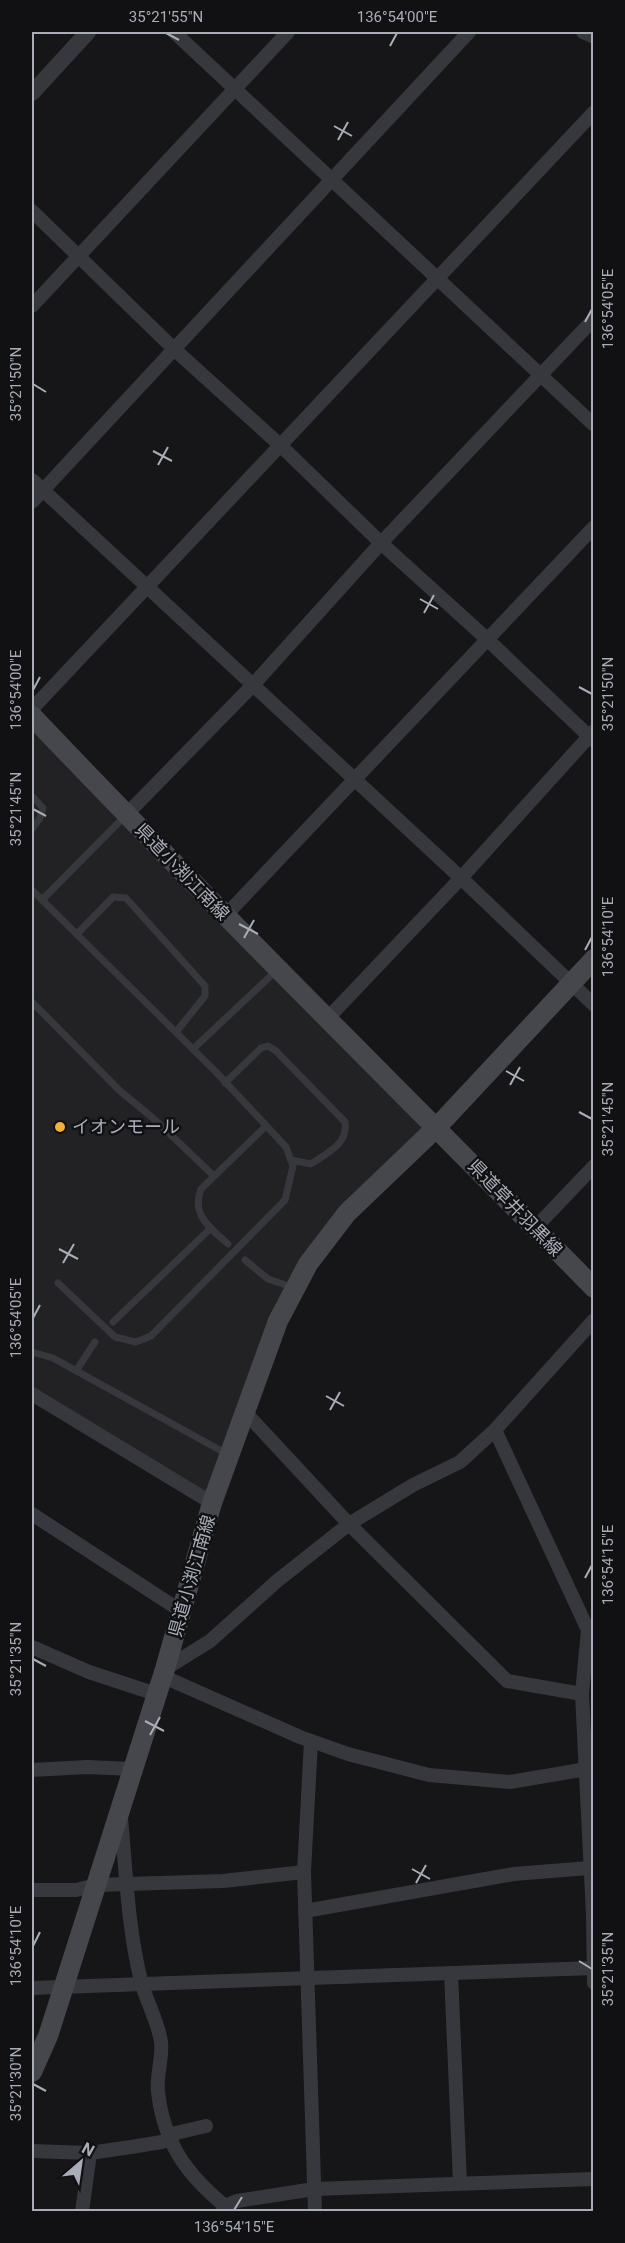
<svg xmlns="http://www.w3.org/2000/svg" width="625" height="2243" font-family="Roboto,'Noto Sans JP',sans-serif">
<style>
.built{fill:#222225}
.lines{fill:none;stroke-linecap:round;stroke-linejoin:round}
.service{stroke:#37383d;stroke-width:7}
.minor{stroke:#37383d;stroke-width:14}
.tertiary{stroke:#37383d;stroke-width:16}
.secondary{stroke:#45474d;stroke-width:20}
.ticks{fill:none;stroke:#a8adb8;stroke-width:2}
.poi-dot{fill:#f2b134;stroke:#111113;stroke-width:2}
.labels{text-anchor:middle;stroke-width:5;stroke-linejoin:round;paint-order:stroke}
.street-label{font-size:18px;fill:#a8adb8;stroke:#111113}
.poi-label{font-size:18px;fill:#a8adb8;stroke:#111113;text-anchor:start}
.neatline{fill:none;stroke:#a8adb8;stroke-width:2}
.ticks-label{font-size:15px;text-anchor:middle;fill:#a8adb8}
</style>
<rect width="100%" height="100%" fill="#161618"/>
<path class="built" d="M 32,714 L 437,1127 L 308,1264 L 212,1503 L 32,1394 Z"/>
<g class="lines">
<g class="service">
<path d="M 32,796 L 43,808 L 40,818 L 32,829"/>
<path d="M 32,890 L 216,1072 L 286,1147 L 293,1166 L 285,1200 L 151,1336 L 136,1342 L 115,1337 L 58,1283"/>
<path d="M 42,900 L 126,815"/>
<path d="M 77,934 L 113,897 L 126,898 L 205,986 L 205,996 L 176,1032"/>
<path d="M 32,1002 L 119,1090 L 154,1119 L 214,1176"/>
<path d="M 193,1049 L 276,971"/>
<path d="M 225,1083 L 261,1048 L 268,1046 L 276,1051 L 345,1122 C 348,1145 328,1152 311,1164 L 291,1160"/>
<path d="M 228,1244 C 210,1228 191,1215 201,1189 L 266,1126"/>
<path d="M 245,1260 L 268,1279 L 292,1287"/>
<path d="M 113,1322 L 211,1228"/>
<path d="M 32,1352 L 53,1358 L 227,1454"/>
<path d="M 76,1371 L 95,1342"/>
</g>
<g class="minor">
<path d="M 174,32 L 594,425"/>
<path d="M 583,32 L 594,37"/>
<path d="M 32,211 L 174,349 L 280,445 L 381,543 L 488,640 L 594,741"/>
<path d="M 32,306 L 288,32"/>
<path d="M 32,480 L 461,878 L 594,1005"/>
<path d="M 32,502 L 469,32"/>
<path d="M 32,709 L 594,112"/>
<path d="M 126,815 L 252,686 L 381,543 L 594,319"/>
<path d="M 225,916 L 594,527"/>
<path d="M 327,1019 L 461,878 L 594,731"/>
<path d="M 535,1228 L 594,1166"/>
<path d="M 32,1394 L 212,1503"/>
<path d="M 245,1412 L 349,1524 L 507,1681 L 582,1694"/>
<path d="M 495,1430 L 588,1630 L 582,1694 L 593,1915 L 594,1983"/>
<path d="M 32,1514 L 181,1611"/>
<path d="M 32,1647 L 89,1672 L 156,1694"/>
<path d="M 165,1669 L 210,1641 L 277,1581 L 349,1524 L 413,1485 L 460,1462 L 495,1430 L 594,1320"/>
<path d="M 162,1676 L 300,1737 L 348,1754 L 429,1775 L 510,1782 L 593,1768"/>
<path d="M 311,1741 L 304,1872 L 315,2212"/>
<path d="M 32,1770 L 87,1767 L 132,1769"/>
<path d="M 121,1818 C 126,1872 128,1929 141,1981 C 146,2001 158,2021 161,2042 C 163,2058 156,2075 158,2092 C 164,2143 186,2174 225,2206"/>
<path d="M 32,1890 L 76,1890 L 96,1885 L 223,1881 L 304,1872"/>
<path d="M 305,1911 L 514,1874 L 589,1868"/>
<path d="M 451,1973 L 460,2183"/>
<path d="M 32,1988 L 594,1968"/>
<path d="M 32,2151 L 90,2153 L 131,2147 L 162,2142 L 170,2139 L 176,2133 L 206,2126"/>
<path d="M 82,2212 L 90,2153"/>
<path d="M 222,2212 L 225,2206 L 237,2201 L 314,2189 L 594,2179"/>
</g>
<path class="tertiary" d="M 32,93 L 88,32"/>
<g class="secondary">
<path d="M 32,716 C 216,910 407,1097 594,1288"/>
<path d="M 32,2072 L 48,2036 L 64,1986 L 165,1669 L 212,1503 L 278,1321 L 308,1264 L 347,1213 L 437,1127 L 594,959"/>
</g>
</g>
<path class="ticks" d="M 166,33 L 179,40M 390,46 L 397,33M 334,126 L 352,136M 338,140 L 348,122M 585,322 L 592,309M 33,384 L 46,392M 153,451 L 172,461M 158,465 L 168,447M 420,599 L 438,609M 424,613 L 434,595M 579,687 L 592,694M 33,690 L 40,677M 33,809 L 46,816M 239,924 L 258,934M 244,938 L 254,920M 585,950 L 592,937M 506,1071 L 524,1081M 510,1085 L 520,1067M 579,1112 L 592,1119M 59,1249 L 78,1259M 63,1263 L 74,1244M 33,1318 L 40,1305M 326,1396 L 344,1406M 330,1410 L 340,1392M 585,1578 L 592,1565M 33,1659 L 46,1666M 145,1721 L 164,1731M 150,1735 L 160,1717M 412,1869 L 430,1879M 416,1883 L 426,1865M 33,1946 L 40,1932M 579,1961 L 592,1969M 33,2084 L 46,2091M 234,2210 L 242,2197"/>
<circle class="poi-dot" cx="60" cy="1127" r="6"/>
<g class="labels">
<g class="street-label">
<text transform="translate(182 872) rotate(46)" y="6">県道小渕江南線</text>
<text transform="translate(515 1208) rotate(46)" y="6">県道草井羽黒線</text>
<text transform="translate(192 1576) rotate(-74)" y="6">県道小渕江南線</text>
</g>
<g class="poi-label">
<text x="72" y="1133">イオンモール</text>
</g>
</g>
<rect width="625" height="2243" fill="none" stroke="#111113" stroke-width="66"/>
<g transform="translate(81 2162) rotate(29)" stroke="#111113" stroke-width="4.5" paint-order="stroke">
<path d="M0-4.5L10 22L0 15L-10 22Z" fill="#a8adb8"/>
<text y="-9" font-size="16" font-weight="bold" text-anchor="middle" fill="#a8adb8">N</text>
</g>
<rect x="33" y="33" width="559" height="2177" class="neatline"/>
<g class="ticks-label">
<text x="166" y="22">35°21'55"N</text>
<text x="397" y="22">136°54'00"E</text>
<text transform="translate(608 309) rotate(-90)" y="5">136°54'05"E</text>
<text transform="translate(16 384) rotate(-90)" y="5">35°21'50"N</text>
<text transform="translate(16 690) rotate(-90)" y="5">136°54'00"E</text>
<text transform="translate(608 694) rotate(-90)" y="5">35°21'50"N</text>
<text transform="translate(16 809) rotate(-90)" y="5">35°21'45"N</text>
<text transform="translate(608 937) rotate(-90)" y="5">136°54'10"E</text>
<text transform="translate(608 1119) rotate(-90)" y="5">35°21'45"N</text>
<text transform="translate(16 1318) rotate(-90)" y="5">136°54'05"E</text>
<text transform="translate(608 1565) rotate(-90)" y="5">136°54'15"E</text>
<text transform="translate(16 1659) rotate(-90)" y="5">35°21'35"N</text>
<text transform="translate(16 1946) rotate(-90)" y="5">136°54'10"E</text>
<text transform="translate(608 1969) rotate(-90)" y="5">35°21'35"N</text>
<text transform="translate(16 2084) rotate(-90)" y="5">35°21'30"N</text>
<text x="234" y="2232">136°54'15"E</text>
</g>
</svg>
